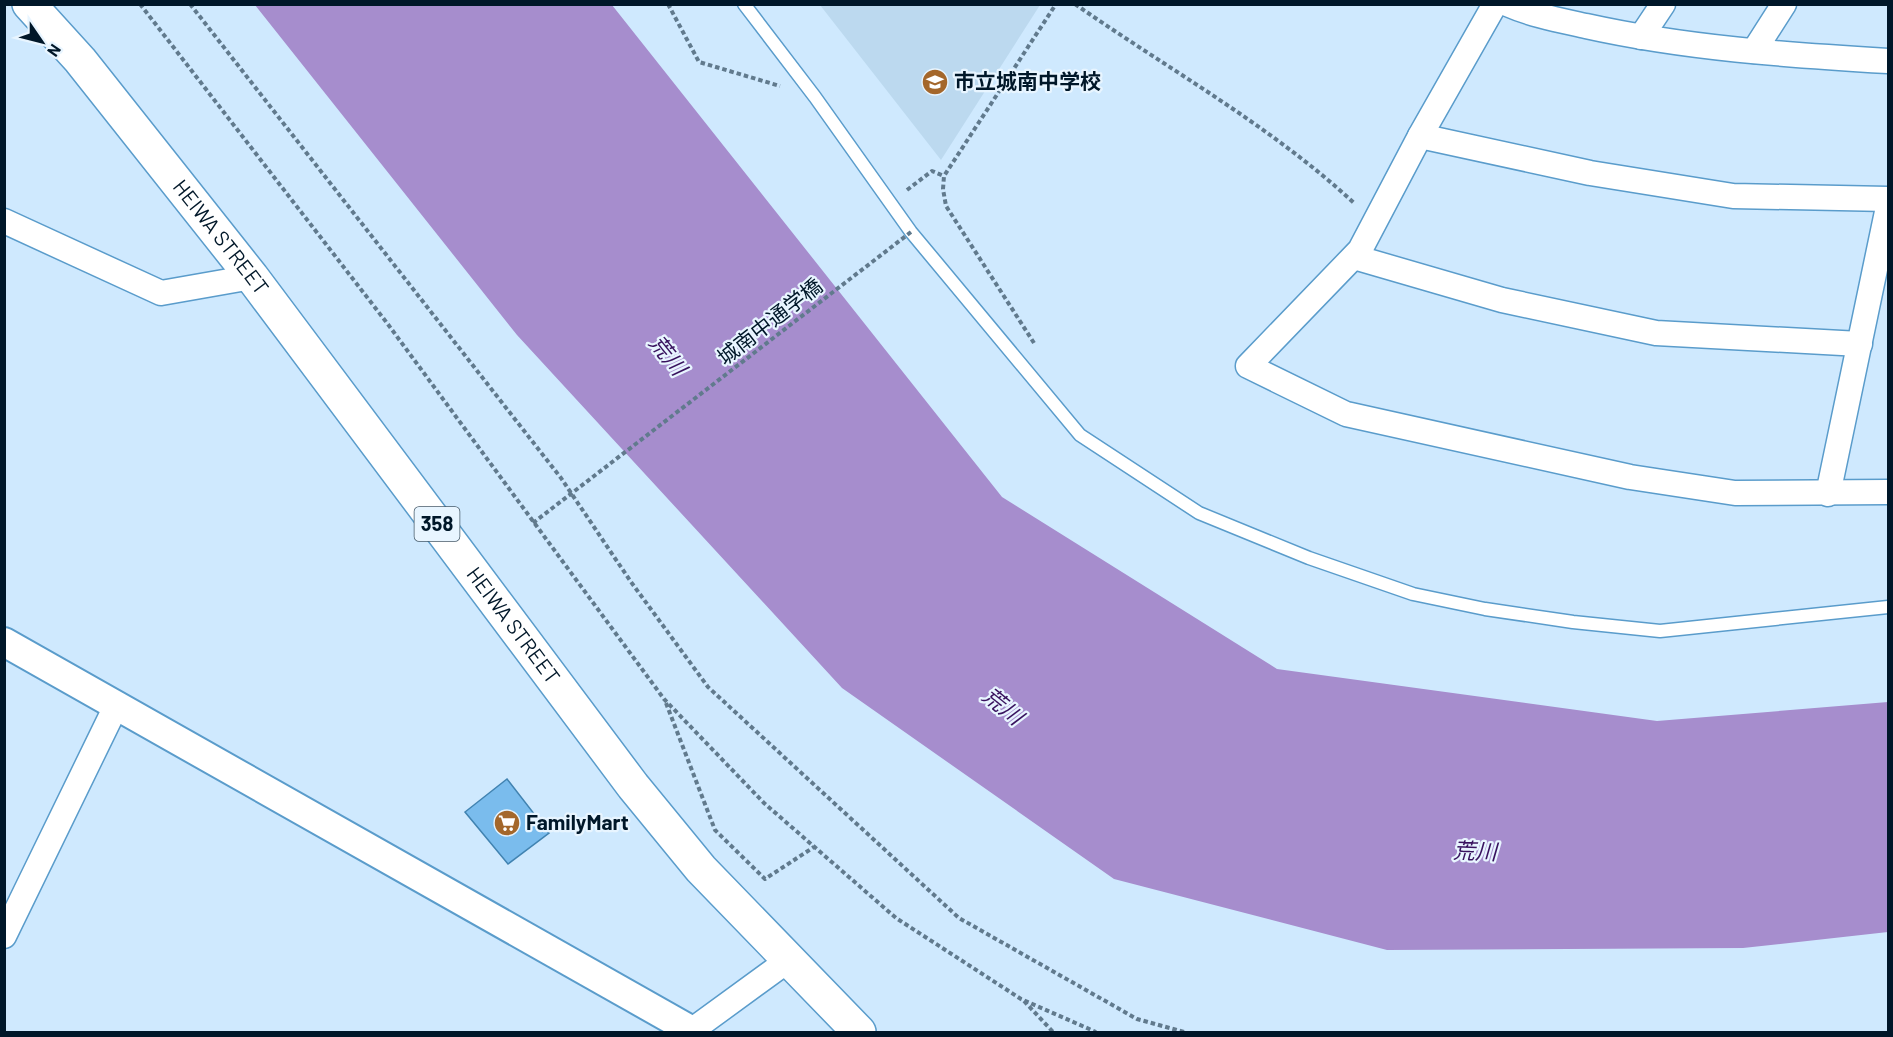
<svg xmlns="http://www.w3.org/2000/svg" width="1893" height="1037" font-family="Barlow,'Noto Sans JP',sans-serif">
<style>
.built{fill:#bcd9ef}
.water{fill:#a68dcd}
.building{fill:#7abced;stroke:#4183b1;stroke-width:1.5}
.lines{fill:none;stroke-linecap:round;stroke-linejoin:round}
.service-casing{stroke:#5a9ccb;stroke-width:15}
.minor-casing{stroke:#5a9ccb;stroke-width:27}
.tertiary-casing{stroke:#5a9ccb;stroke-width:32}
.trunk-casing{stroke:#5a9ccb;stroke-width:36}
.path{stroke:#617a8d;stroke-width:4;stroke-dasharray:4.5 3;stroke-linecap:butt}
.service{stroke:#fff;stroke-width:12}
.minor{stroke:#fff;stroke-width:24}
.tertiary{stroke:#fff;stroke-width:28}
.trunk{stroke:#fff;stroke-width:33}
.path-bridge{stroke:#617a8d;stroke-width:4;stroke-dasharray:4.5 3;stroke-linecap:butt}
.labels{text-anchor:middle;stroke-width:4.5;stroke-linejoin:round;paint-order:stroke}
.shield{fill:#e8f5ff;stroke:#465a69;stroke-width:1.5}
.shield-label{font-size:20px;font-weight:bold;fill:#001729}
.poi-label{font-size:21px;font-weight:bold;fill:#001729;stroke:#e8f5ff;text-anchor:start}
.street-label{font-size:21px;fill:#001729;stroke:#e8f5ff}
.water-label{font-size:22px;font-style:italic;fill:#38125e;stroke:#e8f5ff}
</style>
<rect width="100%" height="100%" fill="#cfe9fe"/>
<path class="built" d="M 820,5 L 1040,5 L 941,160 Z"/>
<path class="water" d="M 255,5 L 612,5 L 1002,497 L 1277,669 L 1657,721 L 1888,702 L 1888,932 L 1743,948 L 1387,950 L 1114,879 L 842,688 L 517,335 Z"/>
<path class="building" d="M 507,779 L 549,833 L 508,864 L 465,812 Z"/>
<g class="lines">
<defs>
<path id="service" d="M 744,4 L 815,97 L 911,232 L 1080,435 L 1199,513 L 1309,558 L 1413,594 L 1485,609 L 1573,622 L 1660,631 L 1888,607"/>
<g id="minor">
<path d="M 1495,4 L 1420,136 L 1360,250 L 1248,366 L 1346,414 L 1630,477 L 1735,493 L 1888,492"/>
<path d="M 1507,4 C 1532,15 1559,20 1586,26 C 1685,48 1787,55 1888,61"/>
<path d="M 1641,37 L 1663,4"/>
<path d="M 1754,51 L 1784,4"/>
<path d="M 1420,136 L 1590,173 L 1733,196 L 1888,199"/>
<path d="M 4,221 L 161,293 L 252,277"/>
<path d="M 1354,257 L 1502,300 L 1656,333 L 1860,344"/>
<path d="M 1828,494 L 1888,207"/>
<path d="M 4,936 L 117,704"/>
<path d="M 691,1031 L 787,961"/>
</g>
<path id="tertiary" d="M 4,642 L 694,1032"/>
<g id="trunk">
<path id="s1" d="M 29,4 L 80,60 L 252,277 L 633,786 L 701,869 L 859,1032"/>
</g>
</defs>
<use href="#service" class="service-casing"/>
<use href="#minor" class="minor-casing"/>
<use href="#tertiary" class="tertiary-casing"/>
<use href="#trunk" class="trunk-casing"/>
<g class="path">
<path d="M 140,4 L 387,323 L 664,699 L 764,803 L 896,918 L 1021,999 L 1096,1032"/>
<path d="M 190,4 L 561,478 L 631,582 L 708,687 L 959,918 L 1137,1019 L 1184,1032"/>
<path d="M 668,4 L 699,62 L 780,86"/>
<path d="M 1075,4 C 1168,69 1271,126 1354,203"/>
<path d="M 907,190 L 932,171 L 944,176"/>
<path d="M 1034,343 L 946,206 L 943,189 L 944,176 L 1056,4"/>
<path d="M 666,703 L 715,830 L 765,879 L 814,847"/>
<path d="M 1024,1001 L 1053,1032"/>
</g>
<use href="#service" class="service"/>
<use href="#minor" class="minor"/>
<use href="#tertiary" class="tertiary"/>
<use href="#trunk" class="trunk"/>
<path class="path-bridge" d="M 533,523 L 911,232"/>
</g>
<defs>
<symbol id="school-disc" viewBox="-11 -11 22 22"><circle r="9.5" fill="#a4672b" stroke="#e8f5ff"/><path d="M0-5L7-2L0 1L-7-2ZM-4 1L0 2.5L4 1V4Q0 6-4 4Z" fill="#fff"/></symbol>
<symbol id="supermarket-disc" viewBox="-11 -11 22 22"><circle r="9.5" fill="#a4672b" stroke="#e8f5ff"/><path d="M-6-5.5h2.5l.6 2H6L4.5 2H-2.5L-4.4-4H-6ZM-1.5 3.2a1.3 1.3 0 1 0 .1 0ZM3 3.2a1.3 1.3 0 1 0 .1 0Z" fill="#fff"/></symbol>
</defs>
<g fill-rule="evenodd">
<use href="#school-disc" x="920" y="67" width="30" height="30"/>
<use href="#supermarket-disc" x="492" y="808" width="30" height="30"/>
</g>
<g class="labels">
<rect class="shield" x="414.5" y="507" width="45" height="34" rx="4.5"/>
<g class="shield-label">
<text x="437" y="531">358</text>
</g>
<g class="poi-label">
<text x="954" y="89">市立城南中学校</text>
<text x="526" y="830">FamilyMart</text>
</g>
<g class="street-label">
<text dy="7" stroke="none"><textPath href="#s1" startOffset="302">HEIWA STREET</textPath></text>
<text transform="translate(770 322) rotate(-38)" y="7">城南中通学橋</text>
<text dy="7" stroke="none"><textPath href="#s1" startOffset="788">HEIWA STREET</textPath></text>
</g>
<g class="water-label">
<text transform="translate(668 355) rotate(51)" y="8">荒川</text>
<text transform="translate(1003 706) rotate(39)" y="8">荒川</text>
<text transform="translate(1475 851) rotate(2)" y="8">荒川</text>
</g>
</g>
<rect width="1893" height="1037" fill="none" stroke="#001729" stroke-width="12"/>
<g transform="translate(42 42) rotate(125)" stroke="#e8f5ff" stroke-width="4.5" paint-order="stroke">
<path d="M0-4.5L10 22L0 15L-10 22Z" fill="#001729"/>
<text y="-9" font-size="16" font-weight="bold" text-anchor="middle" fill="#001729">N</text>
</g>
</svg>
